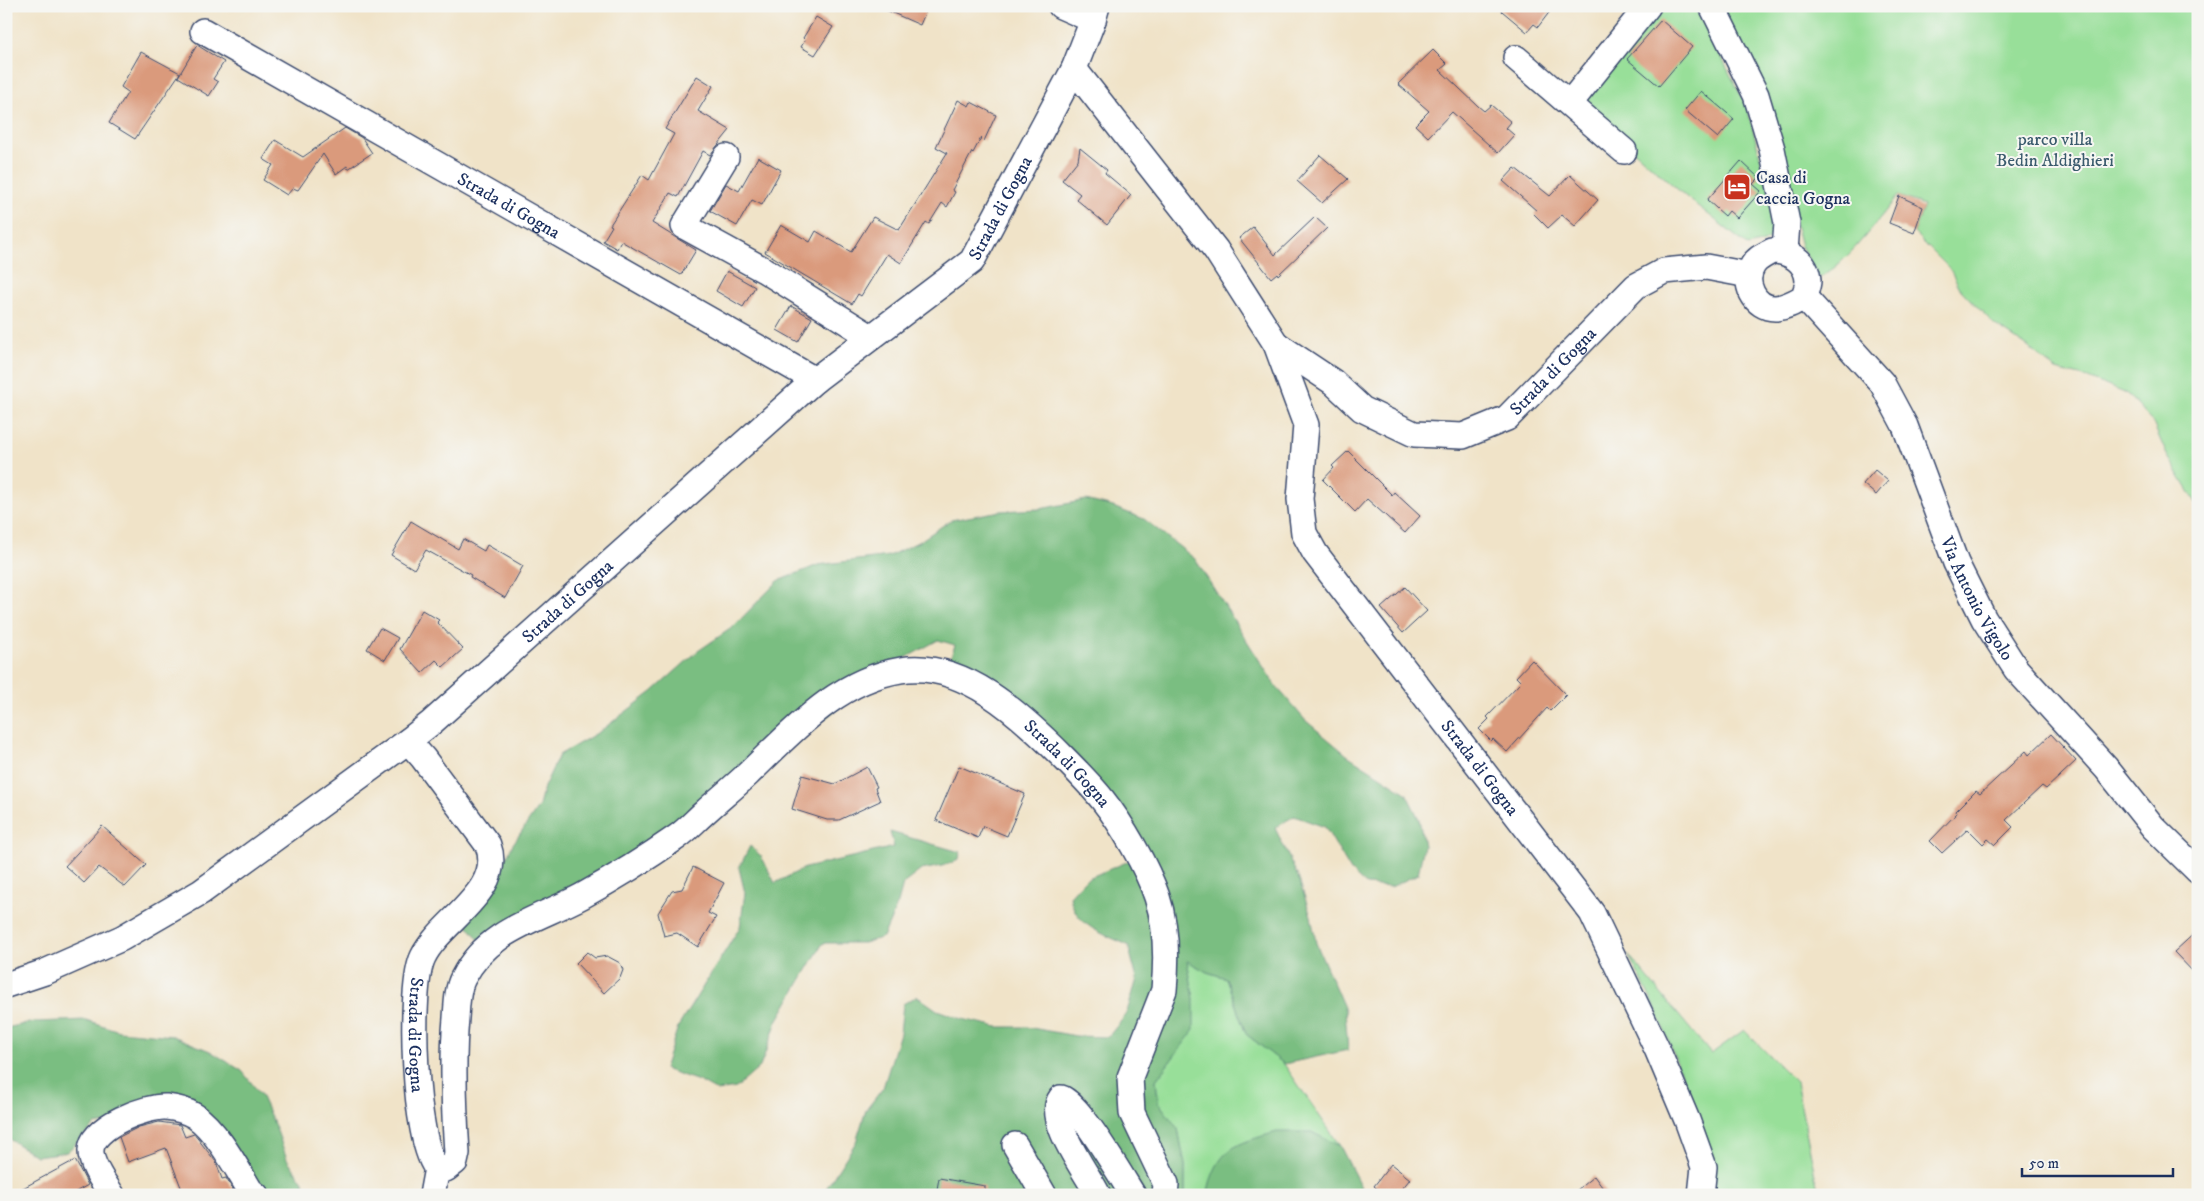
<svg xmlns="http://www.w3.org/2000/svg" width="2204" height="1201" font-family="'IM FELL DW Pica',serif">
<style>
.green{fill:#98df99;stroke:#5a877c}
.forest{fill:#7abe81;stroke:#4a7670}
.building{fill:#da9a7b}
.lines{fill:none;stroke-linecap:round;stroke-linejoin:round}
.minor-casing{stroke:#3b4a6e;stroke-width:28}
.minor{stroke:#fff;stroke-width:25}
.labels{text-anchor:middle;stroke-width:4;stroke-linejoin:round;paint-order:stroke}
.park-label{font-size:18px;fill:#3a5b6d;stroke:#f6f6f2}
.poi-label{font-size:18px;fill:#1b2f5e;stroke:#f6f6f2;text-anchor:start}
.street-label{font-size:18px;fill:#1b2f5e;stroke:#f6f6f2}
</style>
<rect width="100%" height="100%" fill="#f6f6f2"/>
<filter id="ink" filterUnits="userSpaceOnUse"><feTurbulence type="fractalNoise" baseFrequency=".02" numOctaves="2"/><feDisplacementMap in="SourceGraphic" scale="10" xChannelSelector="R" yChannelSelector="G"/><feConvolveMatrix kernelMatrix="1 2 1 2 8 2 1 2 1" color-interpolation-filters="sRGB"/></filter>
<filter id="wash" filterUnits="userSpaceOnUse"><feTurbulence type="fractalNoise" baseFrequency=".0096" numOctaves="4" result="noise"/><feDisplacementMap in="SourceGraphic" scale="20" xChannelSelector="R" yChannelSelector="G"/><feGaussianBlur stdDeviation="1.12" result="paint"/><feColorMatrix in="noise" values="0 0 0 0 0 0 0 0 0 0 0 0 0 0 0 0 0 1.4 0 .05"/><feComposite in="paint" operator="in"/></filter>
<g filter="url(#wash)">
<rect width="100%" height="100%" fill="#f0e3c8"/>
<g class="green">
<path d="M 1653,6 L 1695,6 L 1747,107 L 1780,232 L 1764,242 L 1748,246 L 1684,195 L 1575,98 Z"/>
<path d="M 1719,6 L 2198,6 L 2198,506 L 2167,455 L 2152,421 L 2127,394 L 2088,378 L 2056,370 L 2031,349 L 1994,324 L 1961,290 L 1950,269 L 1914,233 L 1924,205 L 1898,196 C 1876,221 1848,263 1819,278 L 1801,246 L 1762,96 Z"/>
<path d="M 1628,954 L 1711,1054 L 1744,1030 L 1796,1082 L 1819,1195 L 1712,1195 L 1706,1144 L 1674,1055 L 1655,1007 Z"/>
<path d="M 1187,960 L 1207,972 L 1226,978 L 1246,1034 L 1284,1064 L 1340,1146 L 1311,1132 L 1211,1180 L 1207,1195 L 1185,1195 L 1185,1165 L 1178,1129 L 1158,1102 L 1156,1080 L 1175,1055 L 1194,999 Z"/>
</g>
<g class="forest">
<path d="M 1086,500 L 1113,507 L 1144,519 L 1195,559 L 1275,685 L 1305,720 L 1347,755 L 1406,793 L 1419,819 L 1424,846 L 1418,874 L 1391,887 L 1366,885 L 1351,871 L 1325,827 L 1294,816 L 1275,828 L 1298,877 L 1311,916 L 1316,943 L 1345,1010 L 1348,1050 L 1284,1064 L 1246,1034 L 1226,978 L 1207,972 L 1187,961 L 1194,999 L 1194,1030 L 1156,1080 L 1158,1102 L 1178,1129 L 1185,1165 L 1185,1195 L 822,1195 L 856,1142 L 866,1110 L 883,1088 L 900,1033 L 903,1004 L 917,996 L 937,1010 L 962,1019 L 998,1027 L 1026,1027 L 1076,1036 L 1108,1037 L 1126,1015 L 1137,979 L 1128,945 C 1103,934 1075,926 1070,896 L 1086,879 L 1134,859 L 1033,720 L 944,678 L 955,645 L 938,640 L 900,661 L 693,819 L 479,940 L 462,918 L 494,883 L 513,844 L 539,806 L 544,787 L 559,755 L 599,732 L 652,692 L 698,651 L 733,627 L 778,581 L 818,565 L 889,556 L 920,541 L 951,520 L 1001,511 L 1040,509 Z"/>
<path d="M 890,832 L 960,852 L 959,860 L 942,866 L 921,870 L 903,884 L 898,903 L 883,937 L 864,943 L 823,943 L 777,1021 L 760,1067 L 736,1088 L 717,1091 L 699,1081 L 664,1069 L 678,1027 L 740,927 L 745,893 L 739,868 L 750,846 L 761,856 L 775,883 L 805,868 L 894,847 Z"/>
<path d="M 86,1020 L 119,1031 L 173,1036 L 210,1051 L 242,1071 L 261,1095 L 276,1128 L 287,1159 L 312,1195 L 263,1195 L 188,1109 L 95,1125 L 67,1152 L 36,1156 L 6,1137 L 6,1028 L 34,1022 Z"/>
<path d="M 1277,1132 L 1311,1132 L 1340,1146 L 1365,1195 L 1207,1195 C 1217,1148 1234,1144 1277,1132 Z"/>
</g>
<g id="blocks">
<g class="building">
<path d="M 877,6 L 928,6 L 920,25 Z"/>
<path d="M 1496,6 L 1554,6 L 1538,27 L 1534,24 L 1527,32 Z"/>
<path d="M 816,17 L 833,27 L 815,55 L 801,47 L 805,40 L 803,38 Z"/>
<path d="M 1661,20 L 1692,47 L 1659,86 L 1627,59 Z"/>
<path d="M 197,45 L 224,62 L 213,79 L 218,82 L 209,96 L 178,77 Z"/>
<path d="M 1433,50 L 1447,64 L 1440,70 L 1478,106 L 1484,111 L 1491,105 L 1511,122 L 1506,128 L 1514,135 L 1498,153 L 1452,112 L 1428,137 L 1415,125 L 1429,111 L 1398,84 Z"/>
<path d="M 141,52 L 180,73 L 135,139 L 109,123 L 128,92 L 121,87 Z"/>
<path d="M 697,76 L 713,86 L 698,111 L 730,130 L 710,155 L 703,151 L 678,197 L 670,193 L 652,223 L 696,250 L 681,275 L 621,241 L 617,249 L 603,241 L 612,226 L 610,225 L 642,175 L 649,180 L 674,134 L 665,129 Z"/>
<path d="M 1701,91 L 1734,119 L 1718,138 L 1685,110 Z"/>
<path d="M 958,100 L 969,106 L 971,102 L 996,115 L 984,141 L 981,138 L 973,153 L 972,152 L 952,190 L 955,192 L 947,207 L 942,203 L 929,224 L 926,222 L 901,263 L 887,254 L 861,296 L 858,294 L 852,304 L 765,252 L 781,225 L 810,242 L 816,231 L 851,252 L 873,217 L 899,230 L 947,153 L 936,147 Z"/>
<path d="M 345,128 L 362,138 L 372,153 L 348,169 L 347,166 L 336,174 L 323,154 L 298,190 L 293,188 L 287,195 L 263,180 L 273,165 L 263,159 L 275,140 L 303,157 Z"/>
<path d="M 1080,148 L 1107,170 L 1105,173 L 1131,195 L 1107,225 L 1076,199 L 1080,194 L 1062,180 L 1078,160 Z"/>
<path d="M 1320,155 L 1348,179 L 1322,203 L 1297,181 Z"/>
<path d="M 758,157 L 781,170 L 762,205 L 752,200 L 737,226 L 710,211 L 726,184 L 739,191 Z"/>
<path d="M 1741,161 L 1759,178 L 1753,184 L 1761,191 L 1737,218 L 1729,211 L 1725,216 L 1707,200 Z"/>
<path d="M 1515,168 L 1550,196 L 1570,175 L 1598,200 L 1575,226 L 1562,215 L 1548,228 L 1534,214 L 1537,211 L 1503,181 Z"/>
<path d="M 1899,196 L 1923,207 L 1914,233 L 1889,223 Z"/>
<path d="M 1315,217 L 1327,228 L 1278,275 L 1277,273 L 1271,278 L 1239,238 L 1253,227 L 1275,255 Z"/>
<path d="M 727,271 L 755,287 L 743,307 L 716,291 Z"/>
<path d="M 791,306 L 812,318 L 798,342 L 777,330 Z"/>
<path d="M 1348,451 L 1392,495 L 1394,492 L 1420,516 L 1405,533 L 1367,499 L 1355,512 L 1323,480 L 1334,468 L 1332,466 Z"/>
<path d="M 1875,470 L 1888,481 L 1876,495 L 1863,484 Z"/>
<path d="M 411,521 L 458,549 L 463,539 L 484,551 L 487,545 L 523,566 L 505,598 L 470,577 L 471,575 L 426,550 L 414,569 L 391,555 Z"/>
<path d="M 1405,587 L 1427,611 L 1403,633 L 1381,608 Z"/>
<path d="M 422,610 L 439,620 L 437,622 L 463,649 L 443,667 L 436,660 L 422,673 L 400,649 Z"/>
<path d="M 380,628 L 398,638 L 385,660 L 367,649 Z"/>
<path d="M 1532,660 L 1566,695 L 1550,711 L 1547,708 L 1507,752 L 1493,739 L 1491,741 L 1479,729 L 1489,719 L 1487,717 L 1521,682 L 1516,677 Z"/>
<path d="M 2051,734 L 2076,761 L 2046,789 L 2042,786 L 2006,820 L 2013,827 L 1995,845 L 1988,839 L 1983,844 L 1968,829 L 1942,853 L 1930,841 L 1957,813 L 1956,811 L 1976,791 L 1980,794 L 2026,751 L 2029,755 Z"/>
<path d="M 959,766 L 1025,794 L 1007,836 L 983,826 L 978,838 L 936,820 Z"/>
<path d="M 867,767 L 877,787 L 875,788 L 880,801 L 839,820 L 827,820 L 792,809 L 802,775 L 835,784 Z"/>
<path d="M 102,826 L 146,865 L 125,887 L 99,867 L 84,883 L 65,866 Z"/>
<path d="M 693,867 L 724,883 L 708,913 L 716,917 L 698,947 L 677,933 L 664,936 L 658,913 L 672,891 L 682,889 Z"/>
<path d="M 2198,930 L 2198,977 L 2174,952 Z"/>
<path d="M 587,952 L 595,958 L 607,956 L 620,963 L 623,970 L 620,978 L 604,993 L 576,963 Z"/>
<path d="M 159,1122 L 180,1125 L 185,1137 L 194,1134 L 216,1162 L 222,1179 L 226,1178 L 236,1195 L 184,1195 L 166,1148 L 128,1162 L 119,1137 L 139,1127 Z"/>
<path d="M 75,1160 L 88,1185 L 70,1195 L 10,1195 Z"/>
<path d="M 1391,1164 L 1410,1179 L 1397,1195 L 1384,1195 L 1374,1186 Z"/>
<path d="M 1594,1176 L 1608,1195 L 1571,1195 Z"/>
<path d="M 939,1178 L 985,1186 L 985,1195 L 936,1195 Z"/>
</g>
</g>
</g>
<g filter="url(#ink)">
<use href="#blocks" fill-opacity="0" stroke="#3b4a6e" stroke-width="1"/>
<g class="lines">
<defs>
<g id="minor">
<path d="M 1061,6 L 1093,20"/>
<path d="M 1712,6 L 1756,95 L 1772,149 L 1787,223 L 1785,251"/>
<path id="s1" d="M 203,31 L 815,380"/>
<path d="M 1516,58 L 1624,151"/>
<path id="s2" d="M 1074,69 L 1216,250 L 1276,344 L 1306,425 L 1300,499 L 1304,533 L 1315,553 L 1592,913 L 1657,1049 L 1687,1120 L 1704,1167 L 1701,1195"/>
<path d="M 1570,103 L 1648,6"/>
<path d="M 726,157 L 684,226 L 764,270 L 871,337"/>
<path d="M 1772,251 C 1789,251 1807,261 1808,281 C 1808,286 1805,292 1804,297 C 1795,302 1787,307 1776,308 C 1754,309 1742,282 1753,265 C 1757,258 1765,255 1772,251 Z"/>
<path id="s3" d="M 1804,297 L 1882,383 L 1905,426 L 1956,563 L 1984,619 L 2016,669 L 2106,768 L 2153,827 L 2198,871"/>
<path id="s4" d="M 1276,344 L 1333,382 L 1362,409 L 1414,434 L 1463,436 L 1507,418 L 1636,286 L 1664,271 L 1706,267 L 1749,275"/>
<path id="s5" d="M 408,741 L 423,758 L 488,845 C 505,891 441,920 423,957 C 408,987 414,1144 437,1168 L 446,1169 L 455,1162 L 457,1153 C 454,1108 452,1063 456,1018 C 457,1005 457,989 463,978 C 487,930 539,919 582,896 C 615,878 647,858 677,837 C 687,830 695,821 704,813 C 718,800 733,788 748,774 C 792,732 837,680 901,670 C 963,660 1022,716 1062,756 C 1076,770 1090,784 1102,799 C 1122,824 1147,867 1157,897 C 1167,927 1167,959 1164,990 L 1130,1077 L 1132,1113 L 1166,1184 L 1165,1195"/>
<path id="s6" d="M 6,985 L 45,972 L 122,938 L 201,892 L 408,741 L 431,723 L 815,380 L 972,261 L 1074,69 L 1093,20 L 1097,6"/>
<path d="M 1015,1145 L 1044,1195"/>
<path d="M 112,1195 C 105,1184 90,1164 91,1150 C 92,1126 146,1106 166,1107 C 176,1108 187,1111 195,1116 C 217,1131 236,1167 250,1190 L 256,1195"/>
<path d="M 432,1195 L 437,1168"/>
<path d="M 1098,1195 C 1088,1174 1045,1119 1061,1098 C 1078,1102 1121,1176 1133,1195"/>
</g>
</defs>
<use href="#minor" class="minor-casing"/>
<use href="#minor" class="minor"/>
</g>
</g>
<defs>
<symbol id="hotel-square" viewBox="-11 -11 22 22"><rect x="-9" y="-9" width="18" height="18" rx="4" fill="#c8321e" stroke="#f6f6f2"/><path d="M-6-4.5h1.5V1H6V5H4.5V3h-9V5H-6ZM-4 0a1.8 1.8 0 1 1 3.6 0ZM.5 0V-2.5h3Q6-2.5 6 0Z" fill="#fff"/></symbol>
</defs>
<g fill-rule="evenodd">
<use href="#hotel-square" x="1721" y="171" width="32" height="32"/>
</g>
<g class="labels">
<g class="park-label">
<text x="2055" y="145">parco villa<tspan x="2055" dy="21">Bedin Aldighieri</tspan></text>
</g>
<g class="poi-label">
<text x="1756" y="183">Casa di<tspan x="1756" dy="21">caccia Gogna</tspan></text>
</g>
<g class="street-label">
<text dy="6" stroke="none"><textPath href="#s1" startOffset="352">Strada di Gogna</textPath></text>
<text dy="6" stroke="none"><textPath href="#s6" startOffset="1274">Strada di Gogna</textPath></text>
<text dy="6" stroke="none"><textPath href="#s4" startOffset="328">Strada di Gogna</textPath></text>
<text dy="6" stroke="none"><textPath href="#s3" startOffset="352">Via Antonio Vigolo</textPath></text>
<text dy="6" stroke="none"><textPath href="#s6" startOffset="685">Strada di Gogna</textPath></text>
<text dy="6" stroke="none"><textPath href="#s5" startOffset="1429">Strada di Gogna</textPath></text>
<text dy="6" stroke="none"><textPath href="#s2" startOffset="830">Strada di Gogna</textPath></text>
<text dy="6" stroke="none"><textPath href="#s5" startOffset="346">Strada di Gogna</textPath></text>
</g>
</g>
<rect width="2204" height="1201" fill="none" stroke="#f6f6f2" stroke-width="25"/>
<path d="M2022 1168v8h151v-8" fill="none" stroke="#1b2f5e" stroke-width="2.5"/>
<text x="2029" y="1168" font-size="15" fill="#1b2f5e" stroke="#f6f6f2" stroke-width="4" paint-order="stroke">50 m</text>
</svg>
